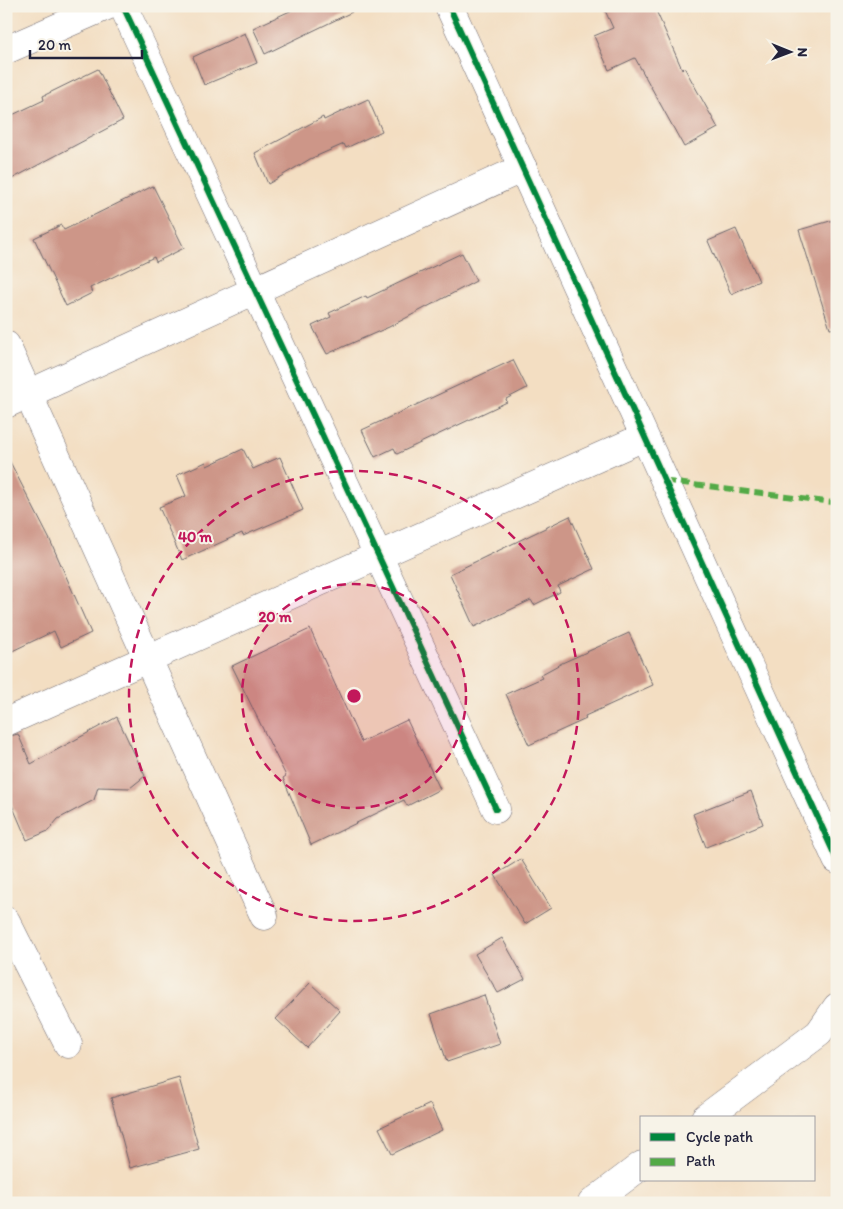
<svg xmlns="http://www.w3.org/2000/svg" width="843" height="1209" font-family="Itim,sans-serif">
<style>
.building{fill:#cd9688}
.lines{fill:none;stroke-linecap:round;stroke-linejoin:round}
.minor-casing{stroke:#6b646a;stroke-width:29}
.tertiary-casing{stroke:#6b646a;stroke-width:29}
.minor{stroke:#fff;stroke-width:28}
.tertiary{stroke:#fff;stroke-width:28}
.quiet{stroke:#53aa46;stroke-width:5;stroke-dasharray:10 5;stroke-linecap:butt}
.cycleway-casing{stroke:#f7f3e8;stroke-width:9}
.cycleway{stroke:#00873e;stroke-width:6}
.ring{fill:none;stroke:#c2185b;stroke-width:2.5;stroke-dasharray:9 6}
.centre{fill:#c2185b;stroke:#f7f3e8;stroke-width:2.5}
.ring-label{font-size:15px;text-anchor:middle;font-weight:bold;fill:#c2185b;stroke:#f7f3e8;stroke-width:4;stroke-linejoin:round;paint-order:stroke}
</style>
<rect width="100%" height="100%" fill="#f7f3e8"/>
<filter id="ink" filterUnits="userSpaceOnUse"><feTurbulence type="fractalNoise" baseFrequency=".02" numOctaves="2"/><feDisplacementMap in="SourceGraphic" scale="10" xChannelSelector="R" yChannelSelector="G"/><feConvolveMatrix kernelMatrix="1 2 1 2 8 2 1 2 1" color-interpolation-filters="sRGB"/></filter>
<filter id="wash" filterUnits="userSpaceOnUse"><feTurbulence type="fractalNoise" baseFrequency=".0096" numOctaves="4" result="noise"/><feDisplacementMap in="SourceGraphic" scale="20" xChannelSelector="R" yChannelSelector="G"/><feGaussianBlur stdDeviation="1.12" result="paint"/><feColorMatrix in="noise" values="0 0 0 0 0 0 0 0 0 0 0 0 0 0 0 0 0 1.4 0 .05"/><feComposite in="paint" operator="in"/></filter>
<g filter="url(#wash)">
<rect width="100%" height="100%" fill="#f3dec2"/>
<g id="blocks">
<g class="building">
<path d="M 301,6 L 349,6 L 352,12 L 265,54 L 253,28 Z"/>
<path d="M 603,6 L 654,6 L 682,69 L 684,67 L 718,128 L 684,147 L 635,58 L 609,70 L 594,36 L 613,28 Z"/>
<path d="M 245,33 L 257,63 L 204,85 L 193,57 Z"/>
<path d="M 98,69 L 123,120 L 6,182 L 6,118 L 44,100 L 43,96 Z"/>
<path d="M 368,99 L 382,131 L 346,148 L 344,144 L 310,159 L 268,184 L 255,153 L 323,117 L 324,120 Z"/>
<path d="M 153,186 L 184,248 L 156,262 L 154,257 L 90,288 L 92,293 L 66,306 L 34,238 L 61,225 L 64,230 Z"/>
<path d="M 837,219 L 837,328 L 830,329 L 799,230 Z"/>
<path d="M 736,229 L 759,281 L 731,294 L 708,241 Z"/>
<path d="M 462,253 L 476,281 L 389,327 L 327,354 L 312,326 L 331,317 L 329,313 L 366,296 L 367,298 Z"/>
<path d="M 513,360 L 527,388 L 506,399 L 507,402 L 397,454 L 394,448 L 375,457 L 362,430 Z"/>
<path d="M 243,449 L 253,469 L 280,457 L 303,510 L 243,536 L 242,533 L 182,560 L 159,507 L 186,496 L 177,475 L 206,462 L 207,466 Z"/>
<path d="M 6,454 L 50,540 L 91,633 L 61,647 L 54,631 L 6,654 Z"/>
<path d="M 570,516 L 594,569 L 558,586 L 560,592 L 534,605 L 531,600 L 474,627 L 450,574 Z"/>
<path d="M 310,629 L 361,742 L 407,720 L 440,789 L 407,806 L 404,800 L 311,845 L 283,778 L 286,776 L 232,666 Z"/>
<path d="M 629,633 L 653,685 L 585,716 L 586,719 L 529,745 L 506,694 L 542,678 L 540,675 L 562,663 Z"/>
<path d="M 117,717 L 145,776 L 130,788 L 98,787 L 94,800 L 58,819 L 48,831 L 27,840 L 6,791 L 6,737 L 18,734 L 31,764 Z"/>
<path d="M 751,791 L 763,824 L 706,847 L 693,814 Z"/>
<path d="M 521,859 L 551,908 L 525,924 L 495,875 Z"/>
<path d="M 502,938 L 525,979 L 498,993 L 475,954 Z"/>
<path d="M 310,983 L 340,1011 L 307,1048 L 276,1019 Z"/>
<path d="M 484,995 L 500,1044 L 447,1062 L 431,1014 Z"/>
<path d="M 179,1078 L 199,1149 L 130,1168 L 111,1098 Z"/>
<path d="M 430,1104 L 442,1130 L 392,1154 L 379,1128 Z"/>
</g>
</g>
</g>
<g filter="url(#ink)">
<use href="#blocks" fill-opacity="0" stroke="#6b646a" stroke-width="1"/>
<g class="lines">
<defs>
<g id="minor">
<path d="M 123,6 L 496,809"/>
<path d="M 6,50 L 107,6"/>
<path d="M 6,345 L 264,916"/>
<path d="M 6,404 L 523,168"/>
<path d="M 6,722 L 644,437"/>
<path d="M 6,921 L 68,1044"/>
</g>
<g id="tertiary">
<path d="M 449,6 L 837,860"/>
<path d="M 705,1118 L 819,1033 L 837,1007"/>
<path d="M 592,1203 L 642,1165"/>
</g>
</defs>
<use href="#minor" class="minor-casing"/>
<use href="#tertiary" class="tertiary-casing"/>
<use href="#minor" class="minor"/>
<use href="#tertiary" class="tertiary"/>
<path class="quiet" d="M 665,481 L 837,503"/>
<defs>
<g id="cycleway">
<path d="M 123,6 L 496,809"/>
<path d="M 449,6 L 837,860"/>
</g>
</defs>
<use href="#cycleway" class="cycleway-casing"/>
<use href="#cycleway" class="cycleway"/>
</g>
</g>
<circle cx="354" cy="696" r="112" fill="#c2185b" fill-opacity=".12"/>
<g class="ring">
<circle cx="354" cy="696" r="112"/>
<circle cx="354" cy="696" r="225"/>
</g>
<circle cx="354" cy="696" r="8" class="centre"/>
<g class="ring-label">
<text x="195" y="542">40 m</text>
<text x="275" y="622">20 m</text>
</g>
<rect width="843" height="1209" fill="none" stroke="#f7f3e8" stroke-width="25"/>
<rect x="640" y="1116" width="175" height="65" fill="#f7f3e8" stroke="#a29fa3"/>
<rect x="650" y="1133" width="25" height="8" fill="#00873e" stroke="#a29fa3"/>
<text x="686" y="1142" font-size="15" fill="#22223b">Cycle path</text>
<rect x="650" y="1158" width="25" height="8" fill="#53aa46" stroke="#a29fa3"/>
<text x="686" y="1166" font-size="15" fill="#22223b">Path</text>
<g transform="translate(790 52) rotate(91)" stroke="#f7f3e8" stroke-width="4" paint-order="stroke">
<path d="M0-4L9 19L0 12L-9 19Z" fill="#22223b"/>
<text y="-8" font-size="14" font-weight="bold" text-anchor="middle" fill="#22223b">N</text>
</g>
<path d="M30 50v8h112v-8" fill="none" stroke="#22223b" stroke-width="2.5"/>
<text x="38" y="50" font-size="15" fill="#22223b" stroke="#f7f3e8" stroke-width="4" paint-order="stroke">20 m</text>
</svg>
